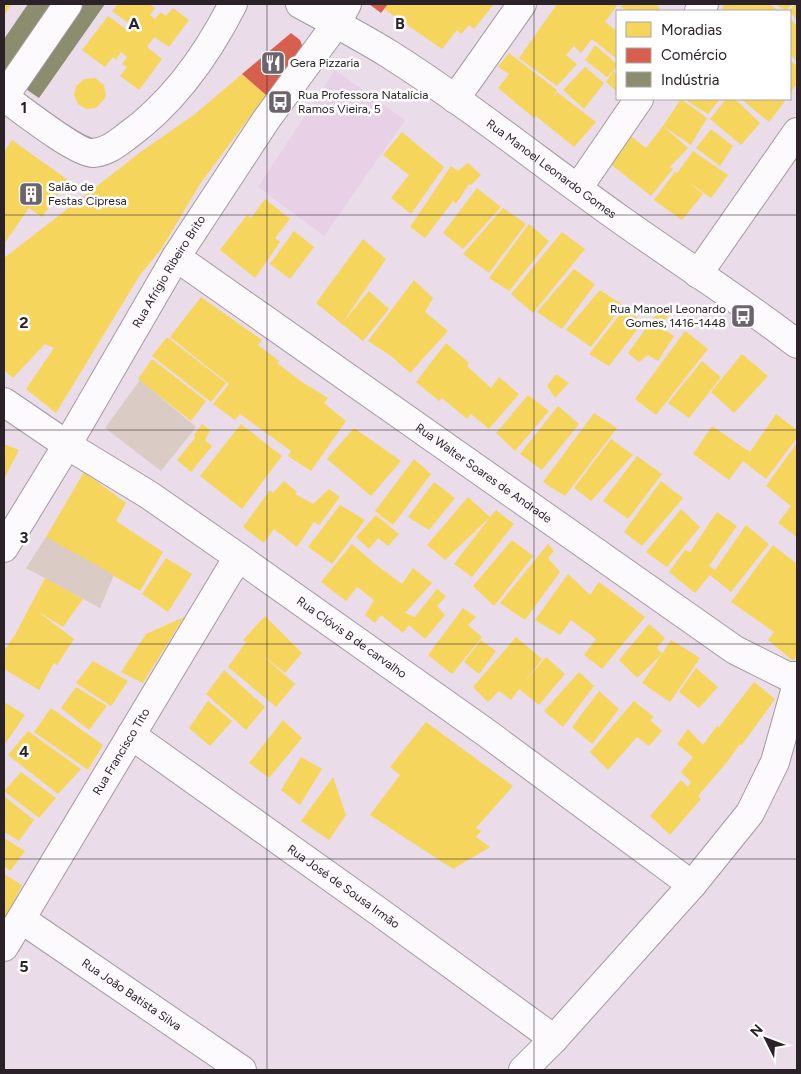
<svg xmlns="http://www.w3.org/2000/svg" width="801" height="1074" font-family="Figtree,sans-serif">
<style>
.built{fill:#e8d1e6}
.homes{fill:#f6d55c}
.shops{fill:#d6604d}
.industry{fill:#8c8c6e}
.building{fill:#daccc5}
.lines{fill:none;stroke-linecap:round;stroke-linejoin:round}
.minor-casing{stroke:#a499a3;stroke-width:30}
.minor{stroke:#fcfafc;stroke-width:28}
.grid{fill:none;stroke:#2a2129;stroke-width:1;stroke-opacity:0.55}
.labels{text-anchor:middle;stroke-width:5;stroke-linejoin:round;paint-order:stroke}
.poi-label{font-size:12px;fill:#2a2129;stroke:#fff;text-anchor:start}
.street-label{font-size:12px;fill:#2a2129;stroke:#fff}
.grid-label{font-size:16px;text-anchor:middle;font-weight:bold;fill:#2a2129;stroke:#fff;stroke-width:5;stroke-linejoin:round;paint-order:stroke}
</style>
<rect width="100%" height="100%" fill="#eadde9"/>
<path class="built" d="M 335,70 L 405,120 L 324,236 L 258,187 Z"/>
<g class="homes">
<path d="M 4,4 L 12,4 L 5,14 L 4,13 Z"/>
<path d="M 118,4 L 149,4 L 155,8 L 150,15 L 155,19 L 161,12 L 166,16 L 173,8 L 189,20 L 169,47 L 154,37 L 147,47 L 162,59 L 139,90 L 120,76 L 127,67 L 122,64 L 127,57 L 121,52 L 116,60 L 113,57 L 105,67 L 82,50 L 108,16 L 127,30 L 131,25 L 112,11 Z"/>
<path d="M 388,4 L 494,4 L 474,29 L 469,25 L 461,34 L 457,30 L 442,49 L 384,9 Z"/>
<path d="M 557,4 L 618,4 L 605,22 L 617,31 L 617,59 L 592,39 L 581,53 L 574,46 L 566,55 L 577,64 L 557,86 L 519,58 Z"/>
<path d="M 623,4 L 656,4 L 660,8 L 658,11 L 628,11 L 621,7 Z"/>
<path d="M 725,4 L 769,4 L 779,11 L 726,11 L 722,8 Z"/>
<path d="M 775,4 L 792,4 L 786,11 Z"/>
<path d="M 795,4 L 797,4 L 797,20 L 789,11 Z"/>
<path d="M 790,19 L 797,25 L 797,61 L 790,55 Z"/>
<path d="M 595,45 L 617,64 L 617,67 L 607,77 L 585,60 Z"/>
<path d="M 509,53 L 557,90 L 551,99 L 557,92 L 596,122 L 574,147 L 536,116 L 534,118 L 498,88 L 509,74 L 498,67 Z"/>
<path d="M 790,60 L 797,66 L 797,84 L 790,93 Z"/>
<path d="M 585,67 L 604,83 L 584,109 L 563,90 Z"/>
<path d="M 613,71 L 617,75 L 617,92 L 606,82 Z"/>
<path d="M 242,74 L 266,95 L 200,184 L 162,248 L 140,275 L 56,413 L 26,389 L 54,348 L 45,344 L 13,378 L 4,370 L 4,258 L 142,151 L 195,114 Z"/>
<path d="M 95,78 L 104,85 L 106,97 L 96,108 L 86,109 L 78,104 L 74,95 L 76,86 L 84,79 Z"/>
<path d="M 681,99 L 707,118 L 691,145 L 663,126 L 688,148 L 670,167 L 673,169 L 651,196 L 608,162 L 628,134 L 646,148 L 663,126 Z"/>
<path d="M 684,99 L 720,99 L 708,114 Z"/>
<path d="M 726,99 L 735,99 L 760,123 L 741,145 L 710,119 Z"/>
<path d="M 741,99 L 782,99 L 785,101 L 769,122 Z"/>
<path d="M 711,129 L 733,146 L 720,166 L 696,148 Z"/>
<path d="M 402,132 L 444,167 L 411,214 L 391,198 L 409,175 L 383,155 Z"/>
<path d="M 12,140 L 68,180 L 42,217 L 29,208 L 4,244 L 4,152 Z"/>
<path d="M 693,151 L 728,175 L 711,198 L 687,181 L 703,194 L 682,220 L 654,200 L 675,172 L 677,173 Z"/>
<path d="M 468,163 L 481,175 L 471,185 L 469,184 L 456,204 L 453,201 L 425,238 L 410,227 L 451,166 L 458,171 Z"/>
<path d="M 477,188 L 501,207 L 463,249 L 443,233 Z"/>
<path d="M 265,199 L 290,219 L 275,238 L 280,242 L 255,278 L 220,250 L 247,215 L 251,218 Z"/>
<path d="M 503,208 L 526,224 L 489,273 L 463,254 Z"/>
<path d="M 529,224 L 549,241 L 509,291 L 489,278 Z"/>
<path d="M 294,231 L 314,247 L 290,279 L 270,264 Z"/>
<path d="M 562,232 L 585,249 L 533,313 L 511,294 Z"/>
<path d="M 363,239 L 386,259 L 343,322 L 369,291 L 389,309 L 363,341 L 316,303 Z"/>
<path d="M 574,269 L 595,284 L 562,329 L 537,312 Z"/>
<path d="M 414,280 L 433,298 L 425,312 L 448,331 L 410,373 L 391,356 L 368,341 Z"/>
<path d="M 600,290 L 623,305 L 591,347 L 566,330 Z"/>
<path d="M 201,297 L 262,340 L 258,345 L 279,361 L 277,363 L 302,382 L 328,398 L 324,403 L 346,421 L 311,471 L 288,456 L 291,451 L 240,414 L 235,420 L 213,404 L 229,384 L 170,337 Z"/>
<path d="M 662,306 L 671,313 L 659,326 L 674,336 L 658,361 L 648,355 L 639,362 L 628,353 Z"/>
<path d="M 625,308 L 643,322 L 609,366 L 589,354 Z"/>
<path d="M 685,331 L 708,349 L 656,415 L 635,399 Z"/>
<path d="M 167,337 L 226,383 L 211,402 L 152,356 Z"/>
<path d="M 446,343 L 469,363 L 467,366 L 491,388 L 499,377 L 519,394 L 489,429 L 471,414 L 467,419 L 442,398 L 439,401 L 416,382 Z"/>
<path d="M 742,354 L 768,376 L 734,413 L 711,392 Z"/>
<path d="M 152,359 L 206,401 L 191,421 L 138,379 Z"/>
<path d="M 702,361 L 721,377 L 689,418 L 668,403 Z"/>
<path d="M 556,374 L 569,383 L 555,398 L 547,386 Z"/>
<path d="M 528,395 L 549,411 L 515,451 L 496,433 Z"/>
<path d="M 558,406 L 579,424 L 542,470 L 520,454 Z"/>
<path d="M 594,413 L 617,428 L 565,496 L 543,482 Z"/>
<path d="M 776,414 L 797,430 L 797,438 L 766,479 L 743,461 L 729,480 L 693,454 L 712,426 L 750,452 Z"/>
<path d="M 202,424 L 210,430 L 205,440 L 212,446 L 191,472 L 177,460 L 195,438 L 194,435 Z"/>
<path d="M 241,424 L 282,456 L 242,509 L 200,476 Z"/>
<path d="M 354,428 L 401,461 L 371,496 L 327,459 Z"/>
<path d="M 611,439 L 633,455 L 591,501 L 574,488 Z"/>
<path d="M 797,443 L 797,537 L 778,523 L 791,506 L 766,486 Z"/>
<path d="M 4,444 L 19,450 L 4,479 Z"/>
<path d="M 637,456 L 662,474 L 628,519 L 603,501 Z"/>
<path d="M 414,459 L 431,474 L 393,525 L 375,511 Z"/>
<path d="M 84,472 L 126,503 L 116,521 L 163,552 L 140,591 L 46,537 Z"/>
<path d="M 284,481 L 297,492 L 295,494 L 313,504 L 329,489 L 340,497 L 319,525 L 314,522 L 297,547 L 274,529 L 264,543 L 243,527 L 270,490 L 273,493 Z"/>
<path d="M 661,481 L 683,498 L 642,546 L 624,532 Z"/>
<path d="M 434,482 L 455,498 L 429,530 L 408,517 Z"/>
<path d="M 468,497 L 490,517 L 496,510 L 514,524 L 472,577 L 454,564 L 490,517 L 445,560 L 427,545 Z"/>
<path d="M 340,505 L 365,520 L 332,564 L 308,547 Z"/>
<path d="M 681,509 L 700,527 L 667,567 L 646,552 Z"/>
<path d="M 717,512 L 737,526 L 709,566 L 715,570 L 746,525 L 769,544 L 731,592 L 710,575 L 695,593 L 669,572 L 685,550 L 690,552 Z"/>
<path d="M 376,515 L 399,534 L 388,546 L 378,538 L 369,549 L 356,537 Z"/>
<path d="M 512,540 L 533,556 L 494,606 L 473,586 Z"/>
<path d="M 352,544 L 375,564 L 402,584 L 413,568 L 432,583 L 405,613 L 415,617 L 437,589 L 446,596 L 437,606 L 445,615 L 425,639 L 409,625 L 403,633 L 381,615 L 375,623 L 365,615 L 374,600 L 357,587 L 346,601 L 321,582 Z"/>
<path d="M 548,544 L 554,551 L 548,558 L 560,572 L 525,620 L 500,603 Z"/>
<path d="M 773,545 L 797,564 L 797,655 L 793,661 L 768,640 L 774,632 L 731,602 Z"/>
<path d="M 166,558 L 192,574 L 168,612 L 142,594 Z"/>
<path d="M 568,574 L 590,595 L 599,582 L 645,617 L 602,669 L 584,655 L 596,639 L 571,620 L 560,635 L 535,620 Z"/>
<path d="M 45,578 L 83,599 L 63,627 L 37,611 L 74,639 L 57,665 L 54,663 L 39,690 L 4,669 L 4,651 L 15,635 Z"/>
<path d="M 463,608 L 476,617 L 468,625 L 482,637 L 452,674 L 428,655 Z"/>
<path d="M 265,616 L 302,653 L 285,673 L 261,654 L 295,684 L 276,707 L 228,667 L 246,642 L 243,640 Z"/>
<path d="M 184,617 L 143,683 L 121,672 L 146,634 Z"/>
<path d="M 649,624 L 665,638 L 657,648 L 662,654 L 671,640 L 700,658 L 670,702 L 642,683 L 662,654 L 637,678 L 619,660 Z"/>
<path d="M 516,637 L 542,659 L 524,683 L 546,657 L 565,674 L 539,705 L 519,689 L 511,700 L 499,691 L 488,702 L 473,687 Z"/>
<path d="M 481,640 L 496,651 L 479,674 L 464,662 Z"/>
<path d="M 93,661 L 128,681 L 111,706 L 76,683 Z"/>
<path d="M 696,668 L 718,687 L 699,708 L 679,692 Z"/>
<path d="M 224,670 L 265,707 L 246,730 L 206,694 Z"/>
<path d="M 579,672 L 594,686 L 563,727 L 544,711 Z"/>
<path d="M 754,682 L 775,699 L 741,746 L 740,744 L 727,762 L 698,796 L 701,799 L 670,835 L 650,816 L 681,780 L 688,787 L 691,782 L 681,772 L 693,757 L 677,744 L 688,729 L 703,745 L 717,726 L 719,727 Z"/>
<path d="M 76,687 L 107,706 L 89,730 L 61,708 Z"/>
<path d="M 599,691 L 619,709 L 592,744 L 572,727 Z"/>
<path d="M 208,701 L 232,721 L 210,746 L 189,728 Z"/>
<path d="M 634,701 L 654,717 L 650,720 L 662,731 L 649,746 L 637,737 L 608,770 L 590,752 Z"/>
<path d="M 4,702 L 25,715 L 4,745 Z"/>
<path d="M 51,708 L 103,745 L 88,770 L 34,732 Z"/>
<path d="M 283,720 L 302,738 L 269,778 L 249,763 Z"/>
<path d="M 426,722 L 513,786 L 476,828 L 481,831 L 476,837 L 490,847 L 453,869 L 370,815 L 400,775 L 390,767 Z"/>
<path d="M 28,731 L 81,769 L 58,794 L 8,755 Z"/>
<path d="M 301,757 L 322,769 L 300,805 L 281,790 Z"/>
<path d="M 21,772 L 56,798 L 39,818 L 4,791 Z"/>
<path d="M 333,777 L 346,815 L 329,840 L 301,821 Z"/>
<path d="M 4,796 L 34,820 L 19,841 L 4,832 Z"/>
<path d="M 4,838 L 25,851 L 10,871 L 4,866 Z"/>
<path d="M 4,874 L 22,885 L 4,922 Z"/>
</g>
<g class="shops">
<path d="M 369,4 L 388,4 L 381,13 Z"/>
<path d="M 291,33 L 300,40 L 302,45 L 300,53 L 266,95 L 242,74 Z"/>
</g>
<g class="industry">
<path d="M 28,4 L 52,4 L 4,72 L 4,39 Z"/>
<path d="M 82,4 L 105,4 L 39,98 L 23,87 Z"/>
</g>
<g class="building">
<path d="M 140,380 L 196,427 L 161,471 L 105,428 Z"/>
<path d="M 46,537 L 114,575 L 100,608 L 26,568 Z"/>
</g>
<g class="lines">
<defs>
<g id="minor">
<path id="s1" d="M 300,4 C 329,20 360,36 389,54 C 468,104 541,163 617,217 C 677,260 739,299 797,344"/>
<path d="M 699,11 L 704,4"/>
<path d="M 4,97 C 19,108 78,154 93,153 C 107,152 116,144 127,136 C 173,103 207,55 233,4"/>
<path d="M 4,97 L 68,4"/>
<path d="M 455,99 L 522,4"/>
<path d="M 578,188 L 639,99"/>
<path id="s2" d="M 176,257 L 735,650 L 787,676 L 797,676"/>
<path d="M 698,274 L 797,132"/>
<path id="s3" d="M 4,402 L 67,445 L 149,495 L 238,557 L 488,734 L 692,885"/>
<path id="s4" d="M 4,548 L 67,445 L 176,257 L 266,120 L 336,24 L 347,4"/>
<path id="s5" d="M 131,735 L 378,911 L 554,1039"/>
<path id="s6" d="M 21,919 L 242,1070"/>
<path id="s7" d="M 4,947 L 238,557"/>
<path d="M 523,1070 L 554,1039 L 692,885 L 750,813 L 775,762 L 797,684"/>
</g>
</defs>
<use href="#minor" class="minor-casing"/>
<use href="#minor" class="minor"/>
</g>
<path class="grid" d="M 267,4 L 267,1070M 534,4 L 534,1070M 4,215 L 797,215M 4,430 L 797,430M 4,644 L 797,644M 4,859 L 797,859"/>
<defs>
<symbol id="restaurant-square" viewBox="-11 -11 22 22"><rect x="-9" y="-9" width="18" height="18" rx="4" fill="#6d636c" stroke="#fff"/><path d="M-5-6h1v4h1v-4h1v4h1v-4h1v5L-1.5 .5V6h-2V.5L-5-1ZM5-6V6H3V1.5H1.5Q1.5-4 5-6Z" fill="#fff"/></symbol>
<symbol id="bus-square" viewBox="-11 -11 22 22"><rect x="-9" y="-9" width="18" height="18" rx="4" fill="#6d636c" stroke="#fff"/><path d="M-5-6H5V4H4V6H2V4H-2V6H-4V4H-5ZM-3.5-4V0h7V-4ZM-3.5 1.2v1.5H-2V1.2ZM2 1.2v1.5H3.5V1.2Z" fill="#fff"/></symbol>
<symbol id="building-square" viewBox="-11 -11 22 22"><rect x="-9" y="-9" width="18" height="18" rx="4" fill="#6d636c" stroke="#fff"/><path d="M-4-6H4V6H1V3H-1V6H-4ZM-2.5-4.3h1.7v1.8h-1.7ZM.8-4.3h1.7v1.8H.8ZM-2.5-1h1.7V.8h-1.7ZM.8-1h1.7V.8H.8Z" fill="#fff"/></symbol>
</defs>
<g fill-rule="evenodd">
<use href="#restaurant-square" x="259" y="49" width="28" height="28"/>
<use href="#bus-square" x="266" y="88" width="28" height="28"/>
<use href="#building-square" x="17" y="180" width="28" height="28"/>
<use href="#bus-square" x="729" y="302" width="28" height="28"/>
</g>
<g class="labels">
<g class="poi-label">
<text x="290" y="67">Gera Pizzaria</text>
<text x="298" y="99">Rua Professora Natalícia<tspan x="298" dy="14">Ramos Vieira, 5</tspan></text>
<text x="48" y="191">Salão de<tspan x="48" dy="14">Festas Cipresa</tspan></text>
<text x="726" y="313" text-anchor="end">Rua Manoel Leonardo<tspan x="726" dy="14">Gomes, 1416-1448</tspan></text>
</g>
<g class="street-label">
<text dy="4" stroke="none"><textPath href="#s1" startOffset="301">Rua Manoel Leonardo Gomes</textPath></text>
<text dy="4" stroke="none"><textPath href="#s4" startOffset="322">Rua Afrígio Ribeiro Brito</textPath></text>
<text dy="4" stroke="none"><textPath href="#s2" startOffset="376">Rua Walter Soares de Andrade</textPath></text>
<text dy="4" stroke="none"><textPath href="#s3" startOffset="420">Rua Clóvis B de carvalho</textPath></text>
<text dy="4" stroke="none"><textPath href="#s7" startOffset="228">Rua Francisco Tito</textPath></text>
<text dy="4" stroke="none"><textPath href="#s5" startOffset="261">Rua José de Sousa Irmão</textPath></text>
<text dy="4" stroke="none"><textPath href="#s6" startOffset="134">Rua João Batista Silva</textPath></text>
</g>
</g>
<g class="grid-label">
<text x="134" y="29">A</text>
<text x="400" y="29">B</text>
<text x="24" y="113">1</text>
<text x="24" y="328">2</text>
<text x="24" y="543">3</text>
<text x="24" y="757">4</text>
<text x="24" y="972">5</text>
</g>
<rect width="801" height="1074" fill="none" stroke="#2a2129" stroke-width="10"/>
<rect x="616" y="10" width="175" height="90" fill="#ffffff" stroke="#aaa6a9"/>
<rect x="626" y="22" width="25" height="15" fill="#f6d55c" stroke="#aaa6a9"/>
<text x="661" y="35" font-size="15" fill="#2a2129">Moradias</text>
<rect x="626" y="48" width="25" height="15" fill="#d6604d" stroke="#aaa6a9"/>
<text x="661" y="60" font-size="15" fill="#2a2129">Comércio</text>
<rect x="626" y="72" width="25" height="15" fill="#8c8c6e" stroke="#aaa6a9"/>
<text x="661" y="85" font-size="15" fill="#2a2129">Indústria</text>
<g transform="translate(766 1039) rotate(312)" stroke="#ffffff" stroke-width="4" paint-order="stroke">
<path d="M0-4L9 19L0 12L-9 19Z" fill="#2a2129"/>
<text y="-8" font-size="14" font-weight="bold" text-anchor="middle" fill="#2a2129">N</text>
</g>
</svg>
